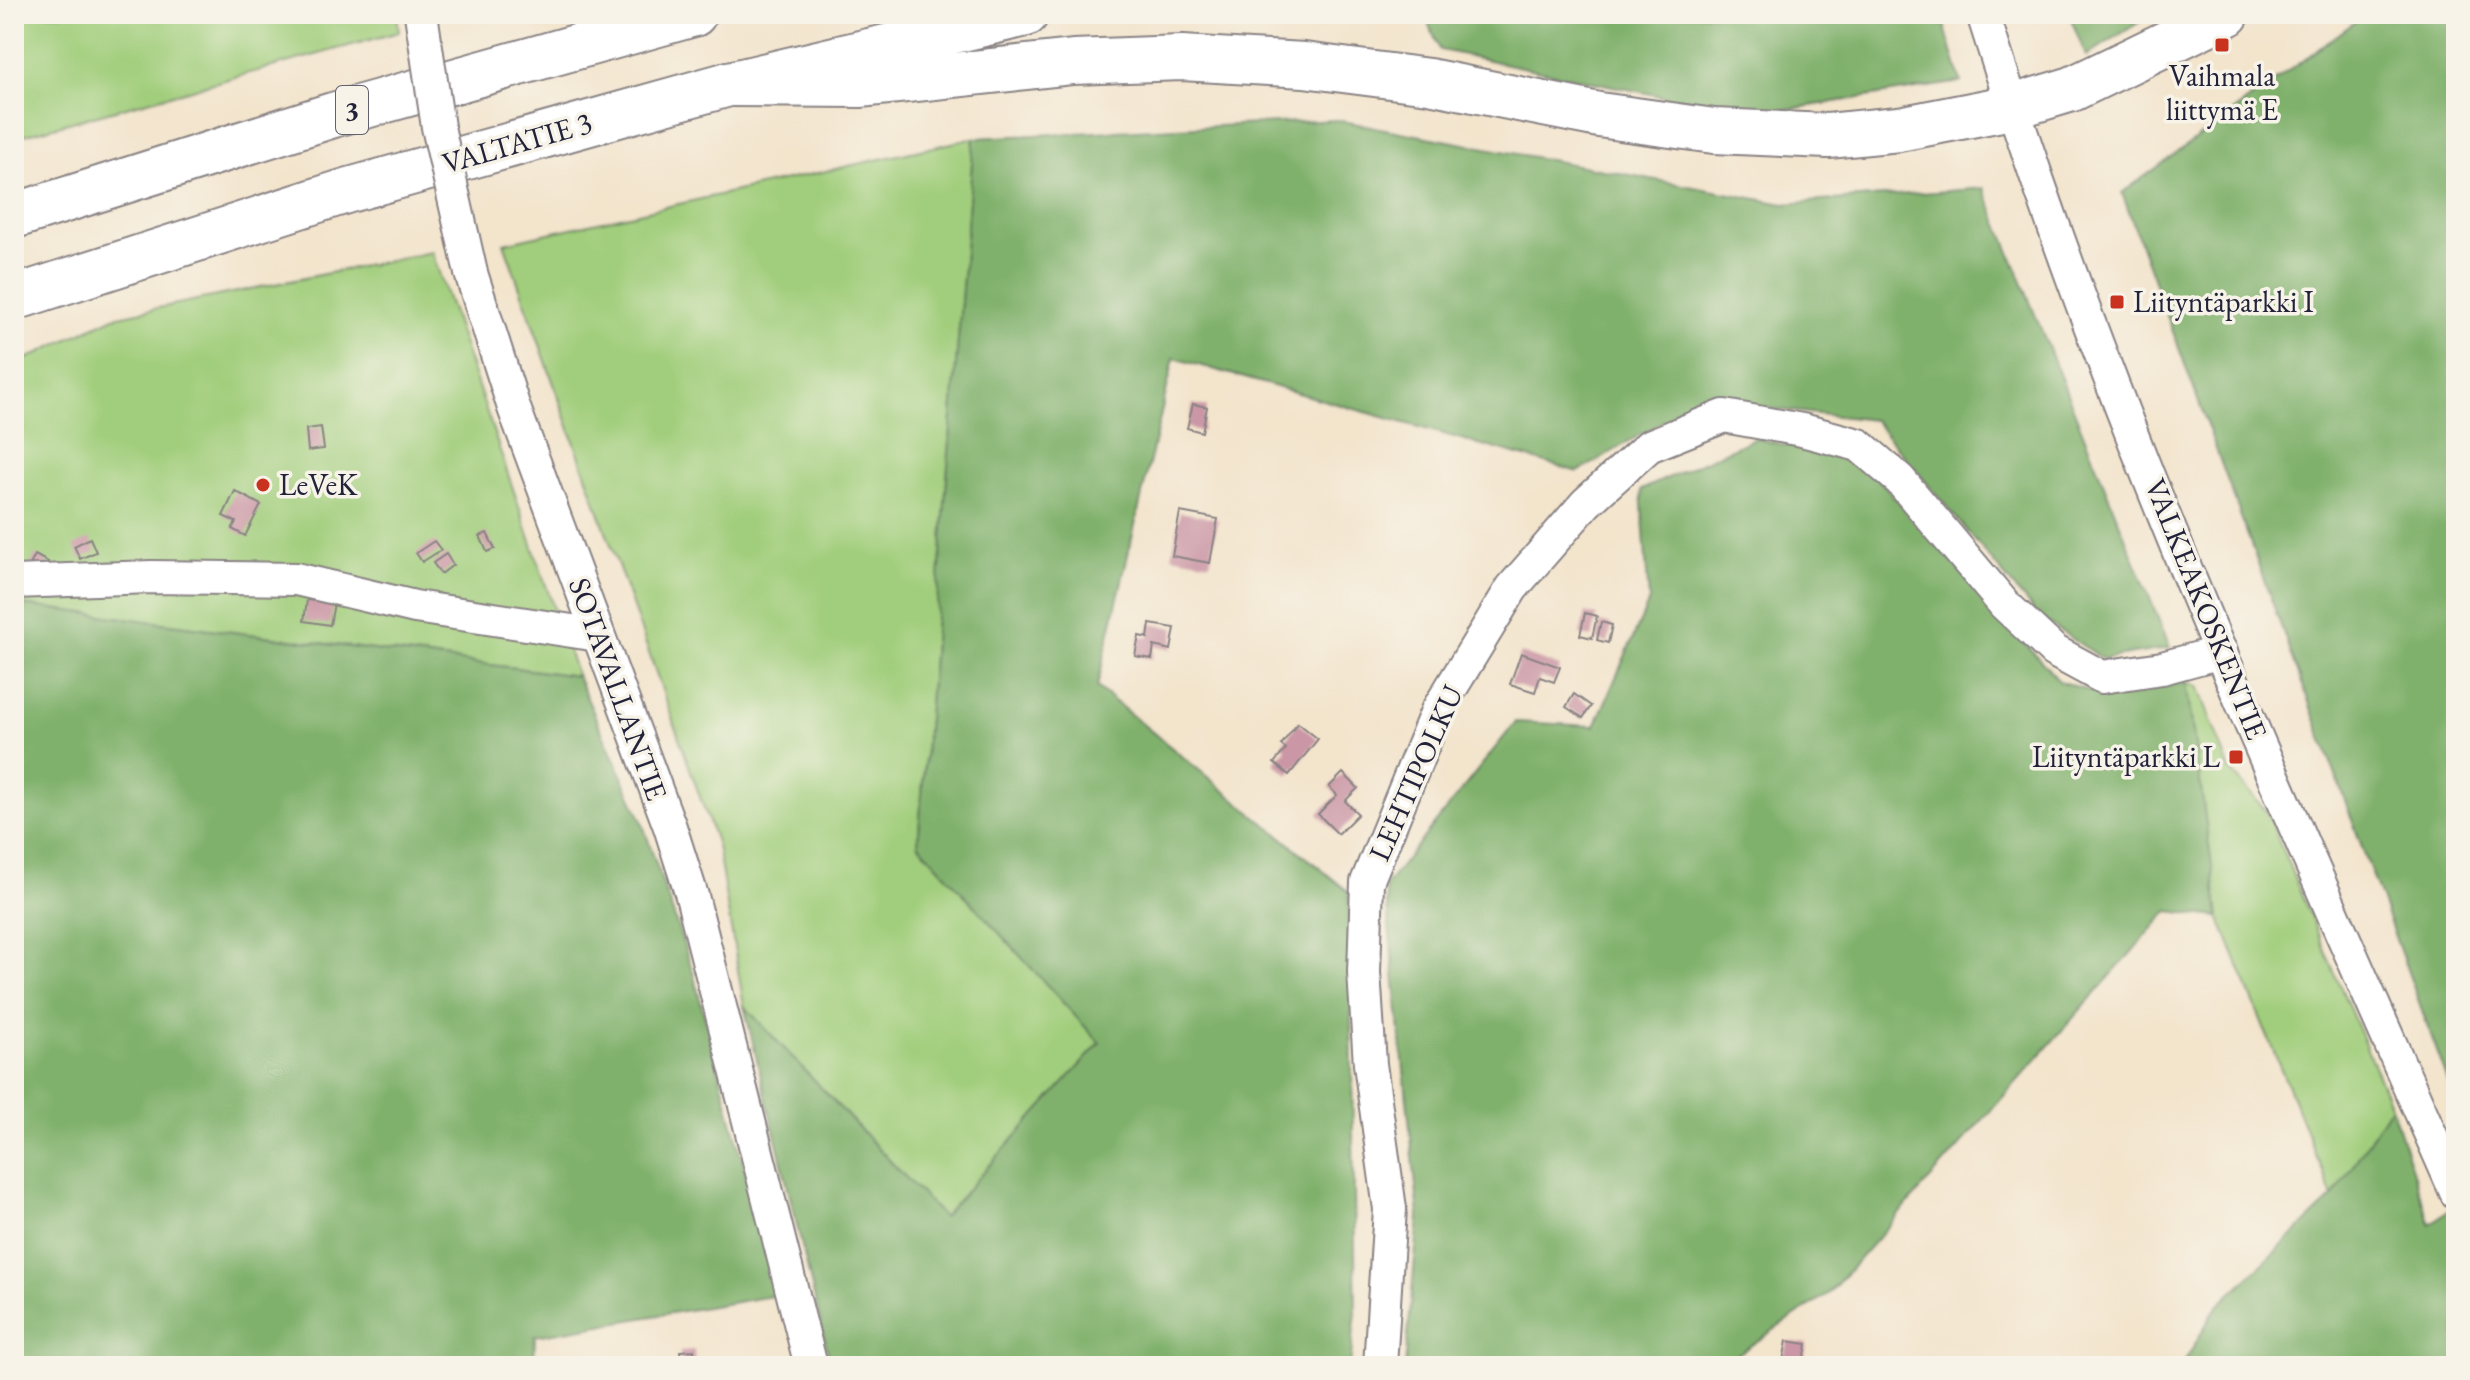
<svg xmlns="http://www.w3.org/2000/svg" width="2470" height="1380" font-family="'EB Garamond',serif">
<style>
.green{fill:#a1ce7c;stroke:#62785c;stroke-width:2}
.forest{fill:#80b16c;stroke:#516a54;stroke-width:2}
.building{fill:#cb97a6}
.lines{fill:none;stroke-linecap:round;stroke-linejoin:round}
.minor-casing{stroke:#8a8384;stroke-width:36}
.highway-casing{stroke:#8a8384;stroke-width:48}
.minor{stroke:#fff;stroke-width:32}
.highway{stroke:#fff;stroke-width:44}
.minor-bridge-casing{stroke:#8a8384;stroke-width:36;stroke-linecap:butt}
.minor-bridge{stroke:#fff;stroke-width:32}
.poi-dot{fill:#c8321e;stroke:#f7f3e8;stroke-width:3}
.labels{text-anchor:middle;stroke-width:7;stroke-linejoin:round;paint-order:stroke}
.shield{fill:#f7f3e8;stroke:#62616f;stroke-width:2}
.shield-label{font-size:28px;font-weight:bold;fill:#22223b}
.poi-label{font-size:30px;fill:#22223b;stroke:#f7f3e8;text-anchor:start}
.street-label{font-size:30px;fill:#22223b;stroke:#f7f3e8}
</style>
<rect width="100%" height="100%" fill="#f7f3e8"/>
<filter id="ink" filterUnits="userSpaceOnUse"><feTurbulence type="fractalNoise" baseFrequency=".0125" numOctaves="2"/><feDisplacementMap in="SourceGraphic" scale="16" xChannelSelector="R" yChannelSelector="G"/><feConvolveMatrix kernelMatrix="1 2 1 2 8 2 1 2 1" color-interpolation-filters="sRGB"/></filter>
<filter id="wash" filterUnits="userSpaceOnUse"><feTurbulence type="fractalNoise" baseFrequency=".006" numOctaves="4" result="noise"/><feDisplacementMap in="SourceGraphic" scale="32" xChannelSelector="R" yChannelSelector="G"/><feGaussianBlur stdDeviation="1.8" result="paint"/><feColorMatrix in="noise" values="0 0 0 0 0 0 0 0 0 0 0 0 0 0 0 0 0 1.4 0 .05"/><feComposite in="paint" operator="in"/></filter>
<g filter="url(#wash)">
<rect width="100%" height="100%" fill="#f3e4cc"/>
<g class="green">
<path d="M 14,14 L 397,14 L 399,32 L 14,138 Z"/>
<path d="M 974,138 L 918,844 L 1100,1043 L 943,1218 L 744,1006 L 717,845 L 504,243 Z"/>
<path d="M 432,252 L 577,676 L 14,604 L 14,365 L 114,317 Z"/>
<path d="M 2186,682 L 2198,686 L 2230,770 L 2266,811 L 2391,1106 L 2333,1197 L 2219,917 Z"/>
</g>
<g class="forest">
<path d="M 1424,14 L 1941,14 L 1961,82 L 1752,115 L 1440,50 Z"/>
<path d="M 2069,14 L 2152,14 L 2086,56 Z"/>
<path d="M 2366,14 L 2456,14 L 2456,1103 L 2122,193 Z"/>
<path d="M 1337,120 L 1784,204 L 1984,188 L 2170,648 L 2103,659 L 2038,616 L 1874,420 L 1697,401 L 1578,472 L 1174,358 L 1097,687 L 1349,892 L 1356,1312 L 1350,1366 L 831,1366 L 744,1006 L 943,1217 L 1100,1043 L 918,844 L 974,138 Z"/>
<path d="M 1755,438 L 1865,464 L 2059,681 L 2102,695 L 2186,682 L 2219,917 L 2168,911 L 1829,1293 L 1720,1366 L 1405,1366 L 1419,1216 L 1385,886 L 1516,722 L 1595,726 L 1649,601 L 1641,490 Z"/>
<path d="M 14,604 L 577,676 L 641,819 L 692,969 L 778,1295 L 535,1336 L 534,1366 L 14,1366 Z"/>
<path d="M 2391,1106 L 2430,1224 L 2456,1205 L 2456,1366 L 2182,1366 L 2216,1308 L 2333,1197 Z"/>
</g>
<g id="blocks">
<g class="building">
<path d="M 1193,404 L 1207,407 L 1202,432 L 1187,428 Z"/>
<path d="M 321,427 L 324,449 L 308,451 L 306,429 Z"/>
<path d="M 235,491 L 261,505 L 245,536 L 232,529 L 236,522 L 223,516 Z"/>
<path d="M 1180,512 L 1218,519 L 1210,563 L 1172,556 Z"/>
<path d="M 487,533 L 495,549 L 487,552 L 480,536 Z"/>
<path d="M 90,538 L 96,552 L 80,559 L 74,546 Z"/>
<path d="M 434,541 L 441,550 L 422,562 L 416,553 Z"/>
<path d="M 446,554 L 453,565 L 441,574 L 433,563 Z"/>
<path d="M 35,555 L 48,562 L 43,573 L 29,567 Z"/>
<path d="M 307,600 L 334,603 L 330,625 L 304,621 Z"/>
<path d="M 1585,613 L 1597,616 L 1592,638 L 1580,635 Z"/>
<path d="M 1601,622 L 1612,625 L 1608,643 L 1597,640 Z"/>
<path d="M 1150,624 L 1175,628 L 1171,650 L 1154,646 L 1152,659 L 1135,656 L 1139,636 L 1148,638 Z"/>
<path d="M 1521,653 L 1560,667 L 1554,682 L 1540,677 L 1535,692 L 1510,684 Z"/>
<path d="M 1574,694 L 1591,706 L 1583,718 L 1566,707 Z"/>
<path d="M 1298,723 L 1318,739 L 1289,775 L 1274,763 L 1286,749 L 1281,745 Z"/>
<path d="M 1343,773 L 1358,788 L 1345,801 L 1358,814 L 1338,834 L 1318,814 L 1337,795 L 1329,787 Z"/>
<path d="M 1787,1341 L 1807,1344 L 1803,1366 L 1782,1366 Z"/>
<path d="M 694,1350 L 695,1364 L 681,1365 L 680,1351 Z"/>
</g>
</g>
</g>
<g filter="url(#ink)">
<use href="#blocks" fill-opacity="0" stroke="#8a8384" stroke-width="2"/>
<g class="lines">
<defs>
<g id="minor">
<path d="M 1983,14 C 2108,418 2286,806 2456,1192"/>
<path d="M 471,273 L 514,408 L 670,827 L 692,896 L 811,1366"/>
<path d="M 14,582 L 151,577 L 296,579 L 415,607 L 598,635"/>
<path d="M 1380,1366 L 1390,1209 L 1370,1064 L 1364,972 L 1367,882 L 1437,711 L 1512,588 L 1586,503 L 1649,446 L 1724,416 L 1802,430 L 1859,445 L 1900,480 L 2004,604 L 2054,651 L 2102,677 L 2162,668 L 2221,652"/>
</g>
<g id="highway">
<path d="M 729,84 L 862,85 L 1073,62 L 1182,58 L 1304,65 L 1429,81 L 1599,115 L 1714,131 L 1828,136 L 1899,129 L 2012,107 L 2072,89 L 2227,14"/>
<path d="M 14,216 L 333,115 L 694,14"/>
<path d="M 14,298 L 346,191 L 729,84 L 1026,14"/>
</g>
</defs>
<use href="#minor" class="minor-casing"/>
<use href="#highway" class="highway-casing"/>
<use href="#minor" class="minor"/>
<use href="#highway" class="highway"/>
<defs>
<path id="minor-bridge" d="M 421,14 L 438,127 L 471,273"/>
</defs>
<use href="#minor-bridge" class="minor-bridge-casing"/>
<use href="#minor-bridge" class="minor-bridge"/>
</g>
</g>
<g class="poi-dot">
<rect x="2214" y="37" width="16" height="16" rx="4"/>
<rect x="2109" y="294" width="16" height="16" rx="4"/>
<circle cx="263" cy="485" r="8"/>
<rect x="2228" y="749" width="16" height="16" rx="4"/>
</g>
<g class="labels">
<rect class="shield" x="336" y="86" width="32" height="48" rx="6"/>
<g class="shield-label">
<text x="352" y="120">3</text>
</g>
<g class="poi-label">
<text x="2222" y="86" text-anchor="middle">Vaihmala<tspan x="2222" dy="34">liittymä E</tspan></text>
<text x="2133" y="312">Liityntäparkki I</text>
<text x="279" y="495">LeVeK</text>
<text x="2220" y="767" text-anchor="end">Liityntäparkki L</text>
</g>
<g class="street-label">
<text transform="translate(517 143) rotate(-16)" y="10">VALTATIE 3</text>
<text transform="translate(2206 609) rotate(68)" y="10">VALKEAKOSKENTIE</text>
<text transform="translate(618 689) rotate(70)" y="10">SOTAVALLANTIE</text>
<text transform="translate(1416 773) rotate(-66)" y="10">LEHTIPOLKU</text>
</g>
</g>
<rect width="2470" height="1380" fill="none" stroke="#f7f3e8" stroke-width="48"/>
</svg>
